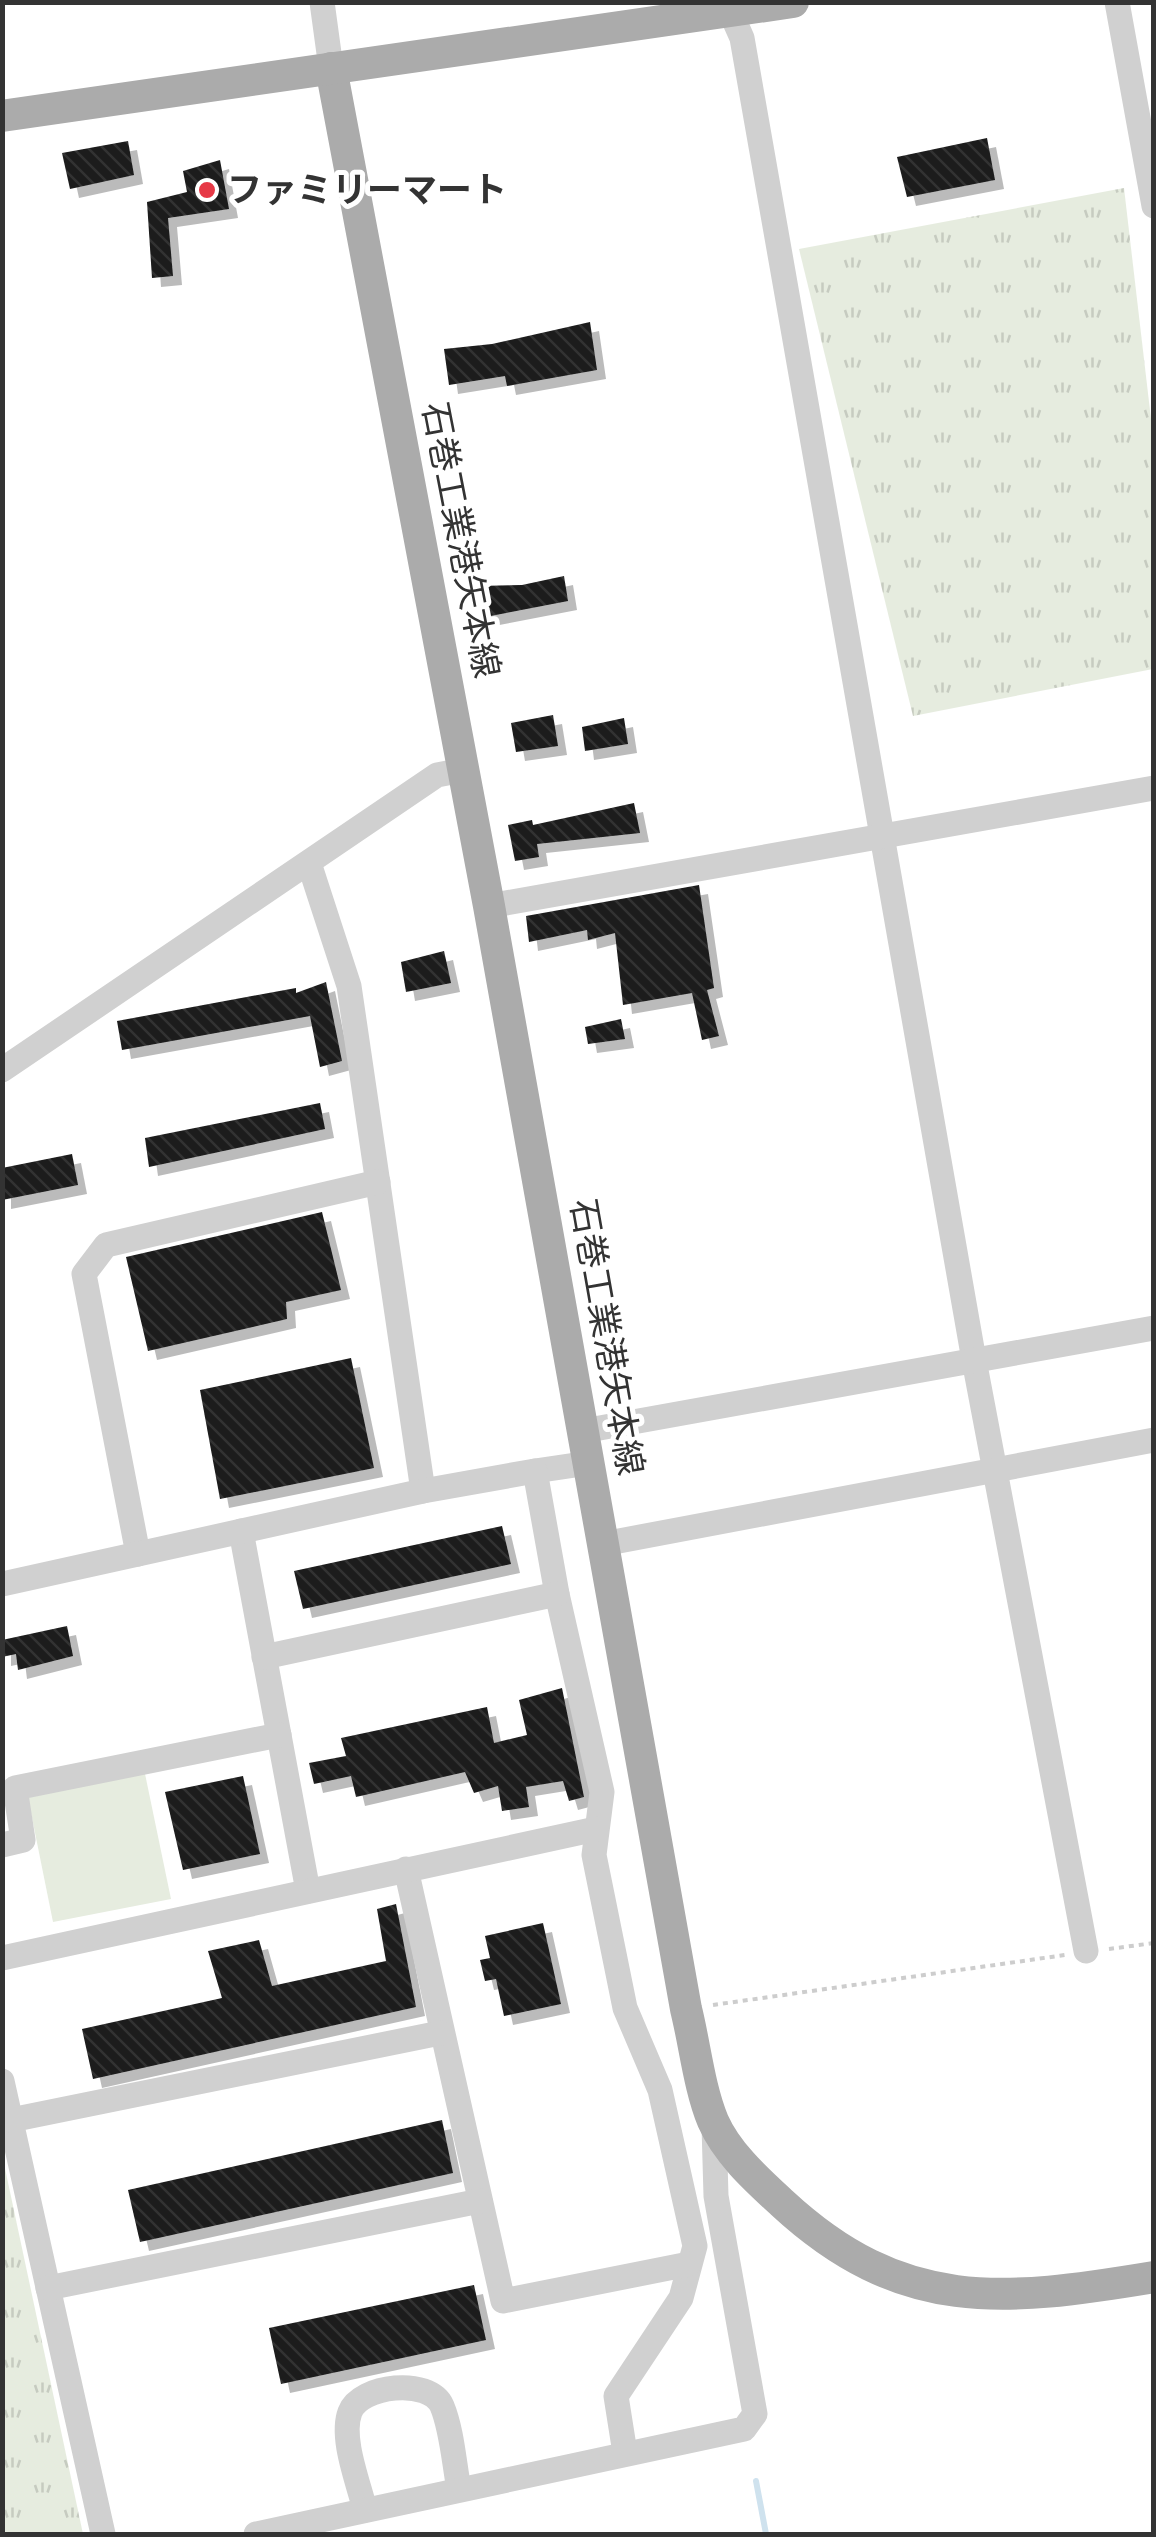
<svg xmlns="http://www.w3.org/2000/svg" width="1156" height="2537" font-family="Jost,'Noto Sans JP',sans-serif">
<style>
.grass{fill:url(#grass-tufts)}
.pitch{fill:#e6ecdf}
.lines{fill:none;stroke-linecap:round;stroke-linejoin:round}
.stream{stroke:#cfe2ee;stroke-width:6}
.building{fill:url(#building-back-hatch);filter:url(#shadow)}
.path{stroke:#cdcdcd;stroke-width:4;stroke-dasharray:5 5;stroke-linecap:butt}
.minor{stroke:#d0d0d0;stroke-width:25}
.major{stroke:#ababab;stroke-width:32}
.poi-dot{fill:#e63946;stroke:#fff;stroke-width:4}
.labels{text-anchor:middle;stroke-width:10;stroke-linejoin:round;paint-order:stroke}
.poi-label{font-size:35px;font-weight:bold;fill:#333;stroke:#fff;text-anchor:start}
.street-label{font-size:35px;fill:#333;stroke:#fff}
</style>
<defs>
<pattern id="grass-tufts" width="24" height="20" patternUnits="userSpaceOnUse" patternTransform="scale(2.5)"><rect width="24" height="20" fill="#e6ecdf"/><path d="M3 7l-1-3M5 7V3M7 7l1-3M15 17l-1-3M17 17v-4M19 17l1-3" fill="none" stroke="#c6cbc0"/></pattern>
<pattern id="building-back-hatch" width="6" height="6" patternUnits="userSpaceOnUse" patternTransform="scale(2.5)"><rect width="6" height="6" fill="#1a1a1a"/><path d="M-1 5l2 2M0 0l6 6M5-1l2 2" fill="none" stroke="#333"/></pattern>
<filter id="shadow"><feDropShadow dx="9" dy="9" stdDeviation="0" flood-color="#0004"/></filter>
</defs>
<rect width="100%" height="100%" fill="#fff"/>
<g class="grass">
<path d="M 1124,188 L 1153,436 L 1153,669 L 913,716 L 799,249 Z"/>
<path d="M 3,2159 L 83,2534 L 3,2534 Z"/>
</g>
<path class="pitch" d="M 144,1769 L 171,1899 L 53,1922 L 27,1793 Z"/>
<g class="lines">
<path class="stream" d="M 756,2481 L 766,2534"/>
</g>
<g class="building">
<path d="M 987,138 L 995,180 L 907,197 L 897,157 Z"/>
<path d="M 128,141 L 134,175 L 70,189 L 62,153 Z"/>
<path d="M 220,160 L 229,209 L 168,218 L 173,276 L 152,278 L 147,202 L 187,192 L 183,171 Z"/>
<path d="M 590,322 L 597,370 L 507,386 L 505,376 L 449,385 L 444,349 L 492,344 Z"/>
<path d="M 564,576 L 568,601 L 480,618 L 478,586 L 522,585 Z"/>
<path d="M 553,715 L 558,746 L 516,752 L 511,723 Z"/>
<path d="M 624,718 L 628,744 L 585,751 L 582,727 Z"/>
<path d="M 634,803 L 640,833 L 537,844 L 539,857 L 515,861 L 508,825 L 532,820 L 533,825 Z"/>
<path d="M 699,885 L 714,988 L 707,990 L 719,1036 L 702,1040 L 692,993 L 623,1005 L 615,933 L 588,940 L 587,930 L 529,942 L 526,916 Z"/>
<path d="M 444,951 L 451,983 L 406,992 L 401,962 Z"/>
<path d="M 326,982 L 342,1061 L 320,1067 L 310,1016 L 122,1050 L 117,1021 L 296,988 L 296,993 Z"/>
<path d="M 621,1019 L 625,1039 L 588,1044 L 585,1027 Z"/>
<path d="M 320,1103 L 325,1129 L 149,1167 L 145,1138 Z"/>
<path d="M 72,1154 L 78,1185 L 2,1200 L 2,1168 Z"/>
<path d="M 322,1212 L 341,1290 L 286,1302 L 287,1319 L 148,1351 L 126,1257 Z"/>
<path d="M 351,1358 L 374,1468 L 220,1499 L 200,1390 Z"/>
<path d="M 502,1526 L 511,1564 L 303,1609 L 294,1571 Z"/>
<path d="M 67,1626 L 73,1656 L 18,1670 L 16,1654 L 2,1657 L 2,1640 Z"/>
<path d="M 562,1688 L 584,1797 L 569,1801 L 563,1781 L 526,1787 L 529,1807 L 502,1811 L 498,1786 L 474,1793 L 465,1772 L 356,1797 L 351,1776 L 314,1784 L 309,1763 L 346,1756 L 341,1738 L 487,1707 L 494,1743 L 527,1735 L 519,1700 Z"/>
<path d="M 243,1776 L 260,1854 L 183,1870 L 165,1792 Z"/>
<path d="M 396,1904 L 416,2007 L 93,2079 L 82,2029 L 222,1998 L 208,1951 L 259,1940 L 272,1986 L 386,1961 L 377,1909 Z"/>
<path d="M 543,1923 L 561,2004 L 504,2016 L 496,1979 L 485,1981 L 480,1960 L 490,1958 L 485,1936 Z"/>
<path d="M 442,2120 L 453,2173 L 140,2242 L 128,2190 Z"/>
<path d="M 474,2285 L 486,2340 L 281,2384 L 269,2328 Z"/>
</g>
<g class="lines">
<g class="path">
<path d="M 1109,1949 L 1154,1943"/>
<path d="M 713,2005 L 1065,1955"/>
</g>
<g class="minor">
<path d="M 322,2 L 331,68"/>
<path d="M 726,2 L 742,38 L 974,1360 L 1086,1951"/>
<path d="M 1117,2 L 1154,206"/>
<path d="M 309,863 L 349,986 L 423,1491"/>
<path d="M 489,906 L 1154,788"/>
<path d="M 2,1070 L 437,775 L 463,770"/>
<path d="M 583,1431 L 1154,1328"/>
<path d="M 535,1471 L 589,1463"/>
<path d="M 241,1531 L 308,1891"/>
<path d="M 603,1544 L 1154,1440"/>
<path d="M 138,1554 L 84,1274 L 106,1245 L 378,1182"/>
<path d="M 2,1584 L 423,1491 L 535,1471 L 557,1594 L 602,1792 L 594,1855 L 625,2008 L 660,2090 L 695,2246 L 681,2298 L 616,2396 L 625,2453"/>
<path d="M 264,1657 L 557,1594"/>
<path d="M 2,1845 L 23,1840 L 15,1788 L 279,1735"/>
<path d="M 406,1869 L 503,2301 L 689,2264"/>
<path d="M 2,1958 L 596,1829"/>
<path d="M 2,2081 L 103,2534"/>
<path d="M 11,2120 L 440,2033"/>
<path d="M 48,2288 L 480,2201"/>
<path d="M 365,2510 C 359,2484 340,2438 350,2412 C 360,2385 429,2377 442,2406 C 452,2430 454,2463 459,2489"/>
<path d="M 256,2534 L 744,2429 L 755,2414 L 716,2196 L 714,2126"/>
</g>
<g class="major">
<path d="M 331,68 L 489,906 L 686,2009 C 695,2045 699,2087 713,2121 C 727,2153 756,2179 782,2203 C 902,2314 1003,2302 1154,2277"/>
<path d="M 2,116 L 793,2"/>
</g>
</g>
<circle class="poi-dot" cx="207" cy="190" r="10"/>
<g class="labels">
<g class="poi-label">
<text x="227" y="202">ファミリーマート</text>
</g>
<g class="street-label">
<text transform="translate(461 540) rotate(79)" y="12">石巻工業港矢本線</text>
<text transform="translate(607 1337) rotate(80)" y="12">石巻工業港矢本線</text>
</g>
</g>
<rect width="1156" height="2537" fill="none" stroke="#333333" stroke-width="10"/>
</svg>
